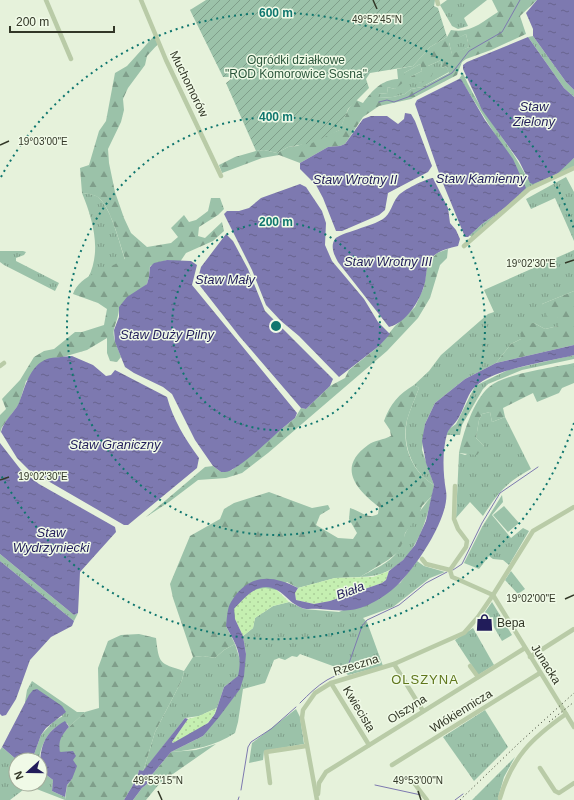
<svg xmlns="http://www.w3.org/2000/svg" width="574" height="800" font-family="Arial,sans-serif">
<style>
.grass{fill:url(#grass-tufts)}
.forest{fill:url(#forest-firs);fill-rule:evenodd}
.sand{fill:url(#sand-dots)}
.park{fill:#9bc2a9}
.garden{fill:url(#garden-furrows)}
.water{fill:url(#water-ripples)}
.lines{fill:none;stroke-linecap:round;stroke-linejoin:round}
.stream{stroke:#7d79b0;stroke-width:1}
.minor{stroke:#b9cba7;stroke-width:4.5}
.rail{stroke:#323727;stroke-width:1;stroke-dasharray:1 3;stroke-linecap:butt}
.ticks{fill:none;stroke:#323727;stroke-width:1.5}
.ring{fill:none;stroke:#0f766e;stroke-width:2;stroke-dasharray:2 4}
.labels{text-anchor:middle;stroke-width:3;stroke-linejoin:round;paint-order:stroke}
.park-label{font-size:12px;fill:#2b563b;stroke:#f0fae7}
.street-label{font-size:12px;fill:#323727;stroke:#f0fae7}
.poi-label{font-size:12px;fill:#323727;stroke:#f0fae7;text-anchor:start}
.water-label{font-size:13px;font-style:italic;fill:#211c5a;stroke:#f0fae7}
.neighbourhood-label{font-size:13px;letter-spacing:1px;fill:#5f761c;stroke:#f0fae7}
.ticks-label{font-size:10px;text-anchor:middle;fill:#323727;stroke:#f0fae7;stroke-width:3;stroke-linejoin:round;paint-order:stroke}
.centre{fill:#0f766e;stroke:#f0fae7;stroke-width:2}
.ring-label{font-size:12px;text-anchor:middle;font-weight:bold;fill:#0f766e;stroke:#f0fae7;stroke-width:3;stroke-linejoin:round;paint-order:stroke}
</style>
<defs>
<pattern id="grass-tufts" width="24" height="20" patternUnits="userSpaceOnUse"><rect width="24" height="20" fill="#9bc2a9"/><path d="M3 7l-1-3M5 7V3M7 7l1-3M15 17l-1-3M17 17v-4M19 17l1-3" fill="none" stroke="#7f9e8a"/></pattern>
<pattern id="forest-firs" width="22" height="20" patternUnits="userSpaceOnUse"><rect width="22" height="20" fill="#9bc2a9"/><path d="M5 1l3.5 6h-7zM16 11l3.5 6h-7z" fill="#7f9e8a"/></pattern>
<pattern id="sand-dots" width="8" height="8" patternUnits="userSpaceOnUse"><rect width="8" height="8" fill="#c5efb1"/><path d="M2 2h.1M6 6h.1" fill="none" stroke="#aace98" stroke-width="1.8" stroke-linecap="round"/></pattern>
<pattern id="garden-furrows" width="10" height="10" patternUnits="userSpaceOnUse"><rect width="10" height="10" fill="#9bc2a9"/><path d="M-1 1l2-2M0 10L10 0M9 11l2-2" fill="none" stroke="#7f9e8a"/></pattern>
<pattern id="water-ripples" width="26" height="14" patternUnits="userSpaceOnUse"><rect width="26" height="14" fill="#7d79b0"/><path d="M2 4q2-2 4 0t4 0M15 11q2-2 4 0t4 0" fill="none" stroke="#67648f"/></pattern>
</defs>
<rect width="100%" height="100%" fill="#e6f2db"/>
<g class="grass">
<path d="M 447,0 L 487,0 L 464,18 L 468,26 L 458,29 L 452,26 L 440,5 Z"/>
<path d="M 466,34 L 469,47 L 452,55 L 449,42 Z"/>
<path d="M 533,36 L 566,82 L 574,90 L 574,97 L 564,88 L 528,37 Z"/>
<path d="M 441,60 L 442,68 L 446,66 L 449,72 L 422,87 L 411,89 L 405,94 L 393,97 L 378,98 L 378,94 L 388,93 L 387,87 L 395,89 L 404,73 L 420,64 L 422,71 L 410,77 L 421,83 L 428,66 Z"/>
<path d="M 463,73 C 479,112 510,142 528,180 L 568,163 L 574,158 L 574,167 L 534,185 L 492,219 L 472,238 L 470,235 L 482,224 L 506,207 L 496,136 L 461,80 L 459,79 Z"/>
<path d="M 566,177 L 574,192 L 574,241 L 555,198 L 531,209 L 526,199 Z"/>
<path d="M 82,193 C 88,194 96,194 100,199 C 111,209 120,244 125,260 C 113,266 100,271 88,278 C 102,251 93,220 82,193 Z"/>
<path d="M 574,250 L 574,291 L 542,304 L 558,318 L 558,326 L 545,329 L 534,323 L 521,339 L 511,344 L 496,363 L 465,379 L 435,403 L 425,424 L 422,450 L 434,485 C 412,472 402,445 407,420 C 410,409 415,399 419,388 L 414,385 L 429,371 L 441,355 L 488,314 L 494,312 L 484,290 Z"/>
<path d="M 0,251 L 23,251 L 26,252 L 24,255 L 16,258 L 16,261 L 59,283 L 55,291 L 4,265 L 0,262 Z"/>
<path d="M 574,355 L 574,359 L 522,370 L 488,384 L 483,389 L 462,425 L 460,435 L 446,435 L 449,429 L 456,424 L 475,386 L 508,370 Z"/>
<path d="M 490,412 L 492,422 L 505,417 L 531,469 C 506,483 499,491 483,516 L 470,502 L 456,518 L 459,453 L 465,455 L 484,446 L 476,438 L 479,420 L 482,414 Z"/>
<path d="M 502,495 L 503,502 L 492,515 L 511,538 L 523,528 L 529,531 L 509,565 L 503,560 L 493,559 L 489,556 L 479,569 L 464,563 L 482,527 Z"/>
<path d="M 432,496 C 423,536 407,577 360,577 C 372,570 390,563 398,551 C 402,545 403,540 405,534 C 407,528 427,501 432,496 Z"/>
<path d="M 0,554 L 74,615 L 78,613 L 74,621 L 0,561 Z"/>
<path d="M 417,561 L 424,566 L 445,572 L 430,578 L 393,607 L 363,618 L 367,622 L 383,666 L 348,675 L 341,669 L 300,654 L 297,657 L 292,656 L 285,660 L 279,658 L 274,660 L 265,683 L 243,689 L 238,722 L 235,733 C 215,746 194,750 171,752 L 203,736 L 246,654 L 243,636 L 253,628 L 255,618 L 273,606 L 289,602 L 304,609 L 339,612 L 400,583 Z"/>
<path d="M 511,571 L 525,589 L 518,594 L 505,580 Z"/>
<path d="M 492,602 L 512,635 L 502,641 L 485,612 Z"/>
<path d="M 473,628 L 494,665 L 478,675 L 455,640 Z"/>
<path d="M 235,644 L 241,663 L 238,676 L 224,687 L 217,708 L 199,716 L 185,718 L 143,772 L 155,732 L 182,680 L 184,671 L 193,657 L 203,656 L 215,658 L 224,650 Z"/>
<path d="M 32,681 L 77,712 L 85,712 L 69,727 L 67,723 C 50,725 41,744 39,760 L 32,760 L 41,735 L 54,721 L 63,716 L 25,702 L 27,690 Z"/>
<path d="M 296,709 L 300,717 L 304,744 L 264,751 L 263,760 L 249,763 L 252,743 Z"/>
<path d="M 485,710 L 508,747 L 474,781 L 443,737 Z"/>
<path d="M 2,747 L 17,760 L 16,784 L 40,784 L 40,770 L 53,780 L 52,791 L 65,797 L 65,800 L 34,788 L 23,790 L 10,800 L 0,800 L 0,750 Z"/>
<path d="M 515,757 L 504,777 L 498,798 L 499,800 L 472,800 Z"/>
</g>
<g class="forest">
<path d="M 492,0 L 537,0 L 520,16 L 526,34 L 491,50 L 466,59 L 462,62 L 457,75 L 411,99 L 379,106 L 363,117 L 345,144 L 340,146 L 328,147 L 300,163 L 279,155 L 262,158 L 222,173 L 219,165 L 235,157 L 256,151 L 264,150 L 277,153 L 288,147 L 297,146 L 340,130 C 344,119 347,108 356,100 L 363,103 C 373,90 381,80 398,79 L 397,69 L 413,66 L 430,47 L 447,37 L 451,30 C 470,34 482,22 498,12 ZM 466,34 L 469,47 L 452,54 L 449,43 ZM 441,60 L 442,68 L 446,66 L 449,73 L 422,87 L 411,89 L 405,94 L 393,97 L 378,98 L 378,94 L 388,93 L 387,87 L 395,89 L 405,81 L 404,73 L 420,64 L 422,71 L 410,77 L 412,81 L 421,83 L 430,79 L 433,73 L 428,66 Z"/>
<path d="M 154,36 L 158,44 L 147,56 L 145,65 L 128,88 L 123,99 L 124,110 L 121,122 L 108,149 L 109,163 L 115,192 L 124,218 L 131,233 L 147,247 L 171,243 L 178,237 L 171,228 L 184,215 L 189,222 L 196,220 L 208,211 L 211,198 L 220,198 L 224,209 L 218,215 L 199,227 L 198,236 L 205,238 L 222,222 L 224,231 L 213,241 L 186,253 L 180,262 L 167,260 L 150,266 L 149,277 L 147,284 L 119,307 C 119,316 116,321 114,329 C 112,338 118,348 121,357 L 117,362 L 110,361 L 107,353 L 107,338 L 87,350 L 63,357 L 26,381 L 19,404 L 2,427 L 0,433 L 0,415 L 6,409 L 2,399 L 20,380 L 34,357 L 44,351 L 54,349 L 75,332 L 82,332 L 104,325 L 107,309 L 98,303 L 73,294 C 80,274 109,269 125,259 C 120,244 111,209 100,199 C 95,194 88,194 82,193 L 80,168 L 89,165 L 99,131 L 106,121 L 115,73 L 127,66 Z"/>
<path d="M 448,249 L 447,258 L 440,265 L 430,298 L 418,318 L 387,351 L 268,453 L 242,473 L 226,478 L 198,480 L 169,502 L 146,517 L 205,467 L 213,466 L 221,472 L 232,470 L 295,418 L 301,408 L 306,409 L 330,386 L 345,378 L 349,370 L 379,346 L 395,326 L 415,307 L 424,287 L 427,267 L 431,259 L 437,253 Z"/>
<path d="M 574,291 L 574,345 L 496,363 L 511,344 L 521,339 L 521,325 L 534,323 L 545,329 L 558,326 L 558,318 L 547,317 L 542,304 Z"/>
<path d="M 574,363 L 574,383 L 562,388 L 559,393 L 537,402 L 533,393 L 503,408 L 505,417 L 492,422 L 490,412 L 482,414 L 479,420 L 476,438 L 484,446 L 477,455 L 459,453 C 463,434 473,401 489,387 C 506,373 552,368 574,363 Z"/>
<path d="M 414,385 L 419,388 C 415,399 410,409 407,420 C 401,445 412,472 434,485 L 432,496 L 422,506 L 419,515 L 405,533 L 404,540 L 398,552 L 388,560 L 360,577 L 335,578 L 298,588 L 287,582 L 226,626 L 235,644 L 224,650 L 215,658 L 203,656 L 193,657 L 173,598 L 170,584 L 190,536 L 220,519 L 224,509 L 234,503 L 269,492 L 312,508 L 328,505 L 330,509 L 320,515 L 316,525 L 338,538 L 353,539 L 357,533 L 349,519 L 350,508 C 361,511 367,520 378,514 L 379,507 C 357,490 336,468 368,445 C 375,440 383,440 391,436 L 390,430 L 384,421 C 390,404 399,394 414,385 Z"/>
<path d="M 139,634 L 156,638 C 159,664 159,663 184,671 L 182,680 L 155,732 L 143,772 L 139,770 L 137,778 L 124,800 L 65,800 L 67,785 L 72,779 L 68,753 L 60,753 L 58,745 L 61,736 L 69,727 L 85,712 L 99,708 L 98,668 L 108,641 L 121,635 Z"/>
<path d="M 216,744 L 160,783 L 146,800 L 133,800 L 142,788 L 152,780 L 150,777 L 171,752 L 196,750 Z"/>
</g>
<g class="sand">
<path d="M 389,571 L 386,580 L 382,583 L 330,601 L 314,604 L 296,600 L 295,593 L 298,588 L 335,578 L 373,577 Z"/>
<path d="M 265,588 L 277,590 L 289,602 L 273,606 L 255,618 L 253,628 L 243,636 L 235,619 L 234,608 L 252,590 Z"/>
<path d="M 217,708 C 211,727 190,734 174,743 L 172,742 L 188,719 L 199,716 Z"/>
</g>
<path class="park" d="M 504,506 L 519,523 L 508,532 L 493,515 Z"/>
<path class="garden" d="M 206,0 L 435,0 L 434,6 L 438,8 L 447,37 L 430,47 L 413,66 L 370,73 L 366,79 L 369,88 L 348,109 L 340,130 L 312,143 L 288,147 L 277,153 L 264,150 L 256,151 L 226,83 L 230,80 L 229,77 L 223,77 L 190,10 Z"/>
<g class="water">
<path d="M 537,0 L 574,0 L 574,90 L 566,82 L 533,36 L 533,29 L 526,13 Z"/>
<path d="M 528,37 L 564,88 L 574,97 L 574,158 L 557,174 L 533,184 L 530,183 L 519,161 L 482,110 L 463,69 L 463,65 L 467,62 Z"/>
<path d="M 459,79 L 461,79 L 485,120 L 513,159 L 526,188 L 506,207 L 482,224 L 468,237 L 465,237 L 440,176 L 415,104 L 417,100 Z"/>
<path d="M 405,113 L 411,114 L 415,121 L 432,166 L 428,172 L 388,193 L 385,210 L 379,215 L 342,231 L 336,231 L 323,198 L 316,185 L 300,169 L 300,163 L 328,147 L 340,146 L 345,144 L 363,119 L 371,116 L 387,116 L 398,124 L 404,119 Z"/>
<path d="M 433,178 L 448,208 L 450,223 L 456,230 L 460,239 L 458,246 C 449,248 436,251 431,259 C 425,267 427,278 424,286 C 419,302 406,323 389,327 L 338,262 C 334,255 330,246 335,239 C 340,233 373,226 383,219 C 391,214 392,203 398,196 C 403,190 425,179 433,178 Z"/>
<path d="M 300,184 L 306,187 L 322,211 L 326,223 L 325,245 L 332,261 L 364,299 L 378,322 L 390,334 L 379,346 L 339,377 L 299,336 L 281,321 L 266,305 L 252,270 L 224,214 L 227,211 L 239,211 L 249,208 L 261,198 Z"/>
<path d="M 226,234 L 233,241 L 248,269 L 265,311 L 333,379 L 330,386 L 306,409 L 301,408 L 295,401 L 240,337 L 197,282 L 201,267 Z"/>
<path d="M 167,260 L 191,261 L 197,265 L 192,285 L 297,413 L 295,418 C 275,433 254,457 233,469 C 229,472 225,472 221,472 L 213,466 L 195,440 L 172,394 L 163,387 L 134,373 L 125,367 L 115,342 L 114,330 L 119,317 L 119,307 L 127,297 L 147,284 L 149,277 L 150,267 L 154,263 Z"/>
<path d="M 574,345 L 574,355 C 548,362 496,368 476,386 C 468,392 465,406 460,415 C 457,423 449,427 447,434 C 442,451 443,474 446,491 C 451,518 409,579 388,593 C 361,612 350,612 320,609 C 314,608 307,610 302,608 C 291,604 287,596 277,590 C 259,580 245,597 234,609 L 235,619 L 243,636 L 246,654 L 244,676 L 240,689 L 219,717 L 203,736 L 171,752 L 150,777 L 152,780 L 142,788 L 133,800 L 124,800 L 137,778 L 139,770 L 143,771 L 185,718 L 188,719 L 172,742 L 173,743 L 208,723 L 215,714 L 224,687 L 238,676 C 243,654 236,645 226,626 C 227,619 227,608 231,602 C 248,574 271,574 298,588 L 295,593 L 296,600 L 314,604 L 330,601 L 382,583 L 386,580 L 389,571 L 403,560 L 415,545 L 426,521 L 434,485 L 426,463 L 422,441 L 425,424 L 435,403 L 465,379 L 496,363 Z"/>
<path d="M 72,356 L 93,365 L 106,376 L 111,375 L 115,370 L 167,397 C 173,419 185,439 199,458 L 197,468 L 128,525 L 124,525 L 29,470 L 17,458 L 1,432 C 4,420 14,413 19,403 C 25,388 29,366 47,359 C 54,357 64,357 72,356 Z"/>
<path d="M 0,443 L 21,470 L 39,484 L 115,527 L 116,532 L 80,572 L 78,613 L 74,615 L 0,554 Z"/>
<path d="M 0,561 L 74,621 L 72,626 L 51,637 L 30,660 L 16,699 L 6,715 L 2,716 L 0,714 Z"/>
<path d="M 37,689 L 62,706 L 66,712 L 46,728 L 41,735 L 32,760 L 17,760 L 2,747 L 29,695 L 33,690 Z"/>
<path d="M 65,721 L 69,727 C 61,736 58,741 60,752 L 73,751 L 76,756 L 73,760 L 77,766 L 72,779 L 67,785 L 65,797 L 52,791 L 53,780 L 40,770 C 40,748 43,733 65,721 Z"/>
</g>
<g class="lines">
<g class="stream">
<path d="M 379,102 L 387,100 L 394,102 L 408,97 L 452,73 L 469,51 L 502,32 L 520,0"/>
<path d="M 453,570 L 462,564 L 482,523 L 500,493 L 538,467"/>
<path d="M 300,703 C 309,694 317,686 327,680 C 334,676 341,674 347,669 L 362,626 L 367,620 L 399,605 L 426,583 L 447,572"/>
<path d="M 375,785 L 421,795"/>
<path d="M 241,790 L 248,747 L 251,742 L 271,729 L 296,707"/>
<path d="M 238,800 L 239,797"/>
<path d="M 455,800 L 463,794"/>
</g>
<g class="minor">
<path d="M 46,0 L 71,59"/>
<path d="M 141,0 L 166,60 L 221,176"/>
<path d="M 437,0 L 438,4"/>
<path d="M 464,246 L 529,189 L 574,168"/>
<path d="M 0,366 L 4,363"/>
<path d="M 422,559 L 426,564 L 450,570 L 452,577 L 457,579 L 493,595 L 574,727"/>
<path d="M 450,570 L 466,547 L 467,541 L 458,529 L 454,519 L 455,486"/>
<path d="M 530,657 L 574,629"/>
<path d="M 394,664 L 423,711"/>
<path d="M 470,666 L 478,677"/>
<path d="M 331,683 L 369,745"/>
<path d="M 392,765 L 540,673"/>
<path d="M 540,768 L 555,791 L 559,793 L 574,783"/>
<path d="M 270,783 L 266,752 L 306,746"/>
<path d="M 414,783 L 427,800"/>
<path d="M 318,794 L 319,783 L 326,772 L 525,648"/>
<path d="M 500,798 C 512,757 532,738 566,714"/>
<path d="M 317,800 L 302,718 L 303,710 L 315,693 L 331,683 L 394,664 L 464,633 L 478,617 L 493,595 L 533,531 L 574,507"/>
</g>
<g class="rail">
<path d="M 549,722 L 574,702"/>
<path d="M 460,800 L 519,743 L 574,693"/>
</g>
</g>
<path class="ticks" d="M 373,0 L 377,9M 0,145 L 9,141M 565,263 L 574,260M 0,480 L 9,477M 565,599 L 574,595M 158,791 L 162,800M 418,791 L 421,800"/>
<g class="ring">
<circle cx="276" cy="326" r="104"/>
<circle cx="276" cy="326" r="209"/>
<path d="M574 423A313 313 0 0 1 1 475M1 177A313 313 0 0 1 574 229"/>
</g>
<defs>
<symbol id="shop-bare" viewBox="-9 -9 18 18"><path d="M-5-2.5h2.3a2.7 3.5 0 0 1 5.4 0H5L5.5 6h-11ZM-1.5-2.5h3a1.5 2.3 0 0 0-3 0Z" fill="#211c5a" stroke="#f0fae7" stroke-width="2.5" paint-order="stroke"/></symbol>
</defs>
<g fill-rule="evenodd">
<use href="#shop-bare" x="472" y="610" width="25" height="25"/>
</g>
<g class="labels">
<g class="park-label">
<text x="296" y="64">Ogródki działkowe<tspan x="296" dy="14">"ROD Komorowice Sosna"</tspan></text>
</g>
<g class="street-label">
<text transform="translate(189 84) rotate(64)" y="4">Muchomorów</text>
<text transform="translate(546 664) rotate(58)" y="4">Junacka</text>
<text transform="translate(356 665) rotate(-17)" y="4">Rzeczna</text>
<text transform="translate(359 709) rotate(59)" y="4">Kwiecista</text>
<text transform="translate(407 709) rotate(-32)" y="4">Olszyna</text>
<text transform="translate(461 711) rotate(-32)" y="4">Włókiennicza</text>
</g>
<g class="poi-label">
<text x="497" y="627">Bepa</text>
</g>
<g class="water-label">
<text x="534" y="111">Staw<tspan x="534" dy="15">Zielony</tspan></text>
<text x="481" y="183">Staw Kamienny</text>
<text x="355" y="184">Staw Wrotny II</text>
<text x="388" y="266">Staw Wrotny III</text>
<text x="225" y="284">Staw Mały</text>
<text x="167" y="339">Staw Duży Pilny</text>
<text x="115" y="449">Staw Graniczny</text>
<text x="51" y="537">Staw<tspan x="51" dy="15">Wydrzyniecki</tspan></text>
<text transform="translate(350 590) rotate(-21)" y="5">Biała</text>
</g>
<g class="neighbourhood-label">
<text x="425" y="684">OLSZYNA</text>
</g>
</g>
<g class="ticks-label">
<text x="377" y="23">49°52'45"N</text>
<text x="43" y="145">19°03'00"E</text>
<text x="531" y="267">19°02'30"E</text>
<text x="43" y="480">19°02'30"E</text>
<text x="531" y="602">19°02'00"E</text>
<text x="158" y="784">49°53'15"N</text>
<text x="418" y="784">49°53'00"N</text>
</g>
<circle cx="276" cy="326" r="6" class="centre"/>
<g class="ring-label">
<text x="276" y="17">600 m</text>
<text x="276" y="121">400 m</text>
<text x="276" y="226">200 m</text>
</g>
<g transform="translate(28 772) rotate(249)"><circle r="19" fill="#f0fae7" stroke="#a4ac9a"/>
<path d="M0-3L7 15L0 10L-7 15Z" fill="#211c5a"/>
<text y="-6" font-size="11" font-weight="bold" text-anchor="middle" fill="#323727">N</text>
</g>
<path d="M10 26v6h104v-6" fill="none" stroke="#323727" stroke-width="2"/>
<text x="16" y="26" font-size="12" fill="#323727" stroke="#f0fae7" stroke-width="3" paint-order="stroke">200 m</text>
</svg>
